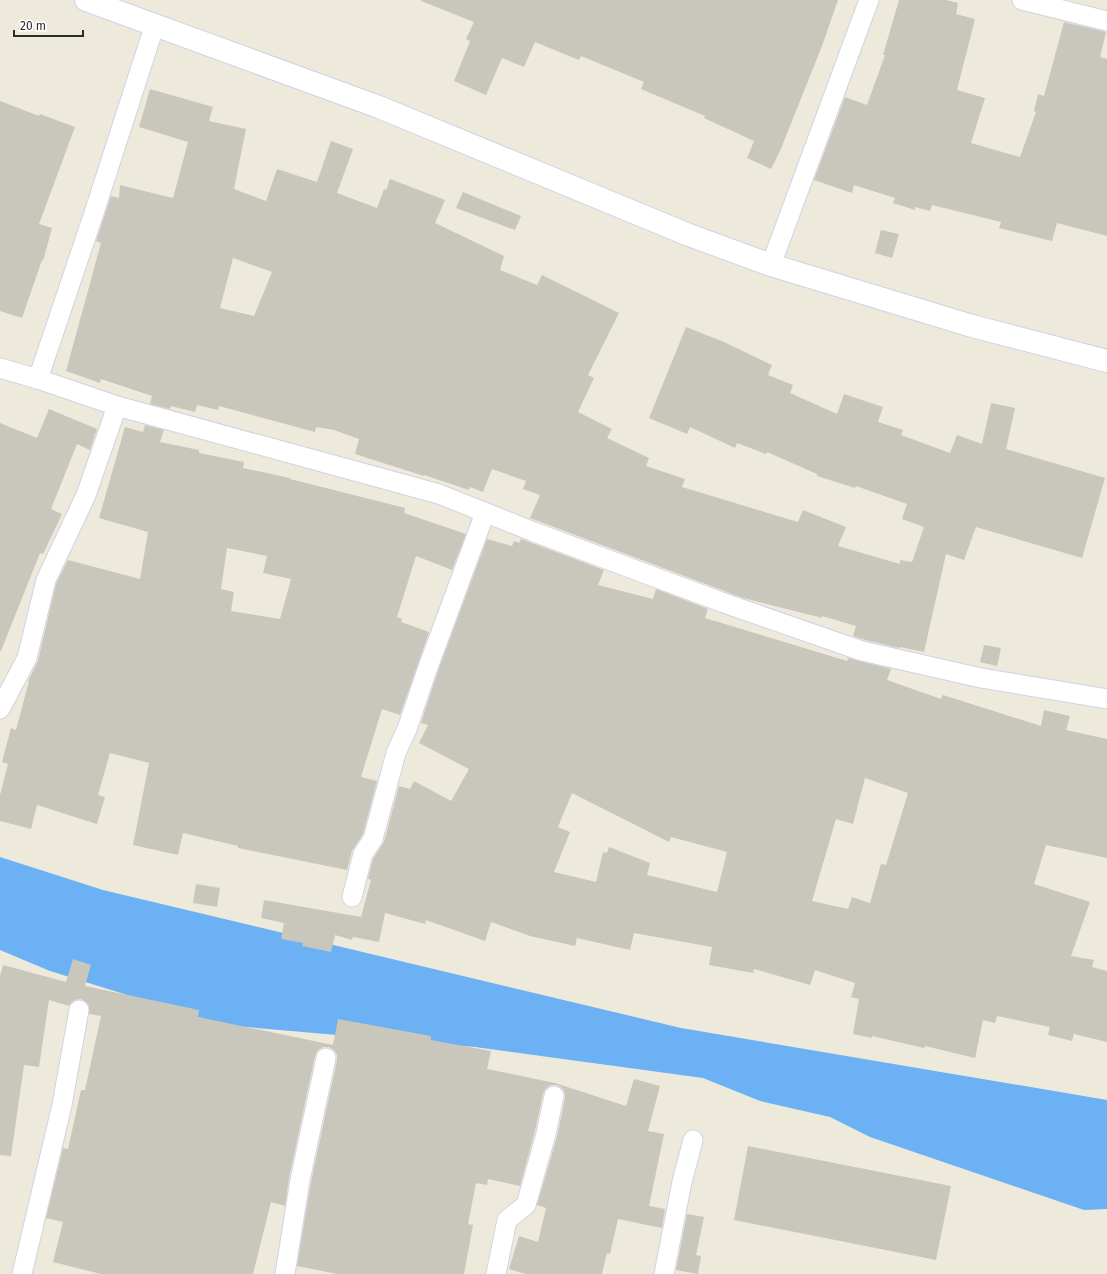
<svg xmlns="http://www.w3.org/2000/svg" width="1107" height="1274" font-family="'Fira Sans',sans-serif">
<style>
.water{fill:#6bb1f4}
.building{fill:#c9c6bc;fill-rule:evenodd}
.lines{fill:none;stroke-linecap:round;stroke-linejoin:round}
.street-casing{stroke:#d2d1e4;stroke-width:21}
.secondary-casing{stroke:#d2d1e4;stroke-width:24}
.street{stroke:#fff;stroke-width:19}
.secondary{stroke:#fff;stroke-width:22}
</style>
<rect width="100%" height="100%" fill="#edeadc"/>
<path class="water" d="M 0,857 L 103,890 L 681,1028 L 1107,1100 L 1107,1209 L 1084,1210 L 870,1137 L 830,1117 L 760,1101 L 703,1078 L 475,1047 L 224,1025 L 50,971 L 0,950 Z"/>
<g class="building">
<path d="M 421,0 L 838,0 L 822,46 L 780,151 L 771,169 L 747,158 L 754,141 L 704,118 L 705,116 L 641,89 L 644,82 L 581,56 L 579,60 L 535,42 L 524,67 L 502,58 L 486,95 L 454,81 L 470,41 L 466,39 L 474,22 L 421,1 Z"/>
<path d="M 899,0 L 946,0 L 958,3 L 956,14 L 975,19 L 957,90 L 985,98 L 971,143 L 1020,157 L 1036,112 L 1034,111 L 1038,94 L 1044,96 L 1064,22 L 1106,32 L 1100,57 L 1107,59 L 1107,236 L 1057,223 L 1052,241 L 999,228 L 1001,222 L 932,205 L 930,211 L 915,207 L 915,210 L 893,203 L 895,198 L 854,185 L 852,193 L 814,180 L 845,97 L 867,105 L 885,55 L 883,55 Z"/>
<path d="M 150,89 L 213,107 L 209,121 L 246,129 L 234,189 L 266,201 L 277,169 L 317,182 L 331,141 L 353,149 L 337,193 L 377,208 L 384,189 L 386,190 L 390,179 L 445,200 L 435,223 L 504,256 L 500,270 L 537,285 L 542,275 L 619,313 L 588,375 L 594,378 L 578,412 L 612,429 L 607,438 L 649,458 L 646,466 L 685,479 L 682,487 L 798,522 L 803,510 L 846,527 L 838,546 L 900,564 L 900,560 L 912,562 L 924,527 L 902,519 L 907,504 L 856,486 L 855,488 L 817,476 L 817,474 L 767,452 L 766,454 L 737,443 L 735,448 L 690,427 L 687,434 L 649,418 L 686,327 L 724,342 L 772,365 L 768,375 L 793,385 L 790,393 L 837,414 L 844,394 L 883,407 L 878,422 L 903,430 L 901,435 L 950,453 L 957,435 L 982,444 L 991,403 L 1015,408 L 1006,449 L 1105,478 L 1082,558 L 976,527 L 964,560 L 946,554 L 924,652 L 900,647 L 899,648 L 865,640 L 853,636 L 856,626 L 822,616 L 822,618 L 743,598 L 530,518 L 540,495 L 523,489 L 526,481 L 492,469 L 483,492 L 470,487 L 469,490 L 424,475 L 424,476 L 355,454 L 359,439 L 334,430 L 316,427 L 315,432 L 219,406 L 218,410 L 197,405 L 195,412 L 171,406 L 170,409 L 150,404 L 152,396 L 101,379 L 100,383 L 66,371 L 101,243 L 96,241 L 111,196 L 119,198 L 120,185 L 173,198 L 188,142 L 139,127 ZM 233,258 L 272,272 L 254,316 L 220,308 Z"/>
<path d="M 0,101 L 39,116 L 40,114 L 75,127 L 39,224 L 52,228 L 43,261 L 42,260 L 22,318 L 0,311 Z"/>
<path d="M 463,192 L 521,216 L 515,230 L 456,208 Z"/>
<path d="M 881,230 L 899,234 L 892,258 L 875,253 Z"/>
<path d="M 49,409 L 97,429 L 90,450 L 77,444 L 51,509 L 62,514 L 43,554 L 40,553 L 1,651 L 0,651 L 0,423 L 37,438 Z"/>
<path d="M 145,425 L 164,430 L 160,442 L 199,450 L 199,453 L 244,462 L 243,468 L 290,478 L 290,479 L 405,508 L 404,513 L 466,534 L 452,570 L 416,556 L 397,617 L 402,619 L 401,622 L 429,632 L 400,715 L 382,709 L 361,777 L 377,781 L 363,834 L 352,851 L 347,870 L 238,848 L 238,846 L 183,833 L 178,855 L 133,845 L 149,763 L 110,753 L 98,795 L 105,797 L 97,824 L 37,805 L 31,829 L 0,821 L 0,795 L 8,764 L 2,762 L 11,728 L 16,730 L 29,681 L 28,681 L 38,661 L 56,584 L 68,560 L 140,579 L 148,532 L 99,518 L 125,427 L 143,432 ZM 227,548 L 267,556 L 263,573 L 291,579 L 280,619 L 231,611 L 234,592 L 221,589 Z"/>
<path d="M 487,539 L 512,546 L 514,541 L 519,543 L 521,539 L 604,570 L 598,585 L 653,599 L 656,589 L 708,609 L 705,618 L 847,661 L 848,658 L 891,669 L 887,680 L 941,699 L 943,695 L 1041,726 L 1044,710 L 1070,716 L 1066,730 L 1107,739 L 1107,858 L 1046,845 L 1034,884 L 1090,902 L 1071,956 L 1094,960 L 1092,967 L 1107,971 L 1107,1042 L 1074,1034 L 1072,1041 L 1048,1035 L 1050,1027 L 997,1016 L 995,1023 L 983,1020 L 975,1058 L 925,1046 L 924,1048 L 872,1036 L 872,1038 L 853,1034 L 859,999 L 851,997 L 855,983 L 815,970 L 810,985 L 754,969 L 753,973 L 709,965 L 712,947 L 634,933 L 630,950 L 577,938 L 575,946 L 530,936 L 491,922 L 485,941 L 426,920 L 425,924 L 385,913 L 379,942 L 353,937 L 352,940 L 335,935 L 331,952 L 302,946 L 303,943 L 281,939 L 284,923 L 261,918 L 264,900 L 361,917 L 371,880 L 368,879 L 373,859 L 384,842 L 399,786 L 410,789 L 414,781 L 451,801 L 469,769 L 419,743 L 428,725 L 421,723 L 437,674 ZM 865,778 L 908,793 L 886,865 L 881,864 L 870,903 L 852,897 L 848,909 L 812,901 L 836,819 L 853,824 ZM 572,793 L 669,842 L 671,837 L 727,852 L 717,892 L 647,875 L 650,863 L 609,847 L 607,853 L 603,852 L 596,882 L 554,872 L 570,832 L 558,827 Z"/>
<path d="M 984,645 L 1001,648 L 997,666 L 980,662 Z"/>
<path d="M 196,884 L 220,888 L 217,907 L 193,903 Z"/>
<path d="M 73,959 L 91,965 L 85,986 L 199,1010 L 198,1017 L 333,1045 L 338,1019 L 431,1036 L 431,1040 L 491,1051 L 487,1069 L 555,1083 L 626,1106 L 634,1079 L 660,1086 L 648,1131 L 664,1134 L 649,1206 L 665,1209 L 662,1228 L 618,1219 L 610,1254 L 607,1253 L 602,1274 L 526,1274 L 509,1269 L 519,1236 L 538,1242 L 546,1208 L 537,1205 L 557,1137 L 565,1098 L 565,1093 L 562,1088 L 557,1085 L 551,1085 L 546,1088 L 543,1094 L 535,1131 L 520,1186 L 488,1179 L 487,1185 L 476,1183 L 468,1224 L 473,1225 L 464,1274 L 337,1274 L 297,1266 L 311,1182 L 337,1060 L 337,1055 L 334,1050 L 329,1047 L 323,1047 L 318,1050 L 315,1056 L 289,1178 L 285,1206 L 271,1202 L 253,1274 L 101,1274 L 53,1262 L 63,1222 L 46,1218 L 63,1148 L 68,1149 L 81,1090 L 85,1090 L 101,1016 L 89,1014 L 89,1006 L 86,1002 L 81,999 L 75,1000 L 71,1003 L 69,1006 L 49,1000 L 39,1067 L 24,1065 L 11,1156 L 0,1155 L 0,976 L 3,965 L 66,982 Z"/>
<path d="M 748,1146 L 951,1186 L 936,1260 L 734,1220 Z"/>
<path d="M 687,1214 L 704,1217 L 696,1255 L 701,1256 L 698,1274 L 676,1270 Z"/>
</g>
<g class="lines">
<defs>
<g id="street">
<path d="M 1022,0 L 1107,21"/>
<path d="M 771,265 L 869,0"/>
<path d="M 0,368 L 38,379 L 117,406 L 439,494 L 534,532 L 724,603 L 862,651 L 981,678 L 1107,699"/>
<path d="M 38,379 L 93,216 L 155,24"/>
<path d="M 0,709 L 27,658 L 46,580 L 86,495 L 117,406"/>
<path d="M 352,897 L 363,854 L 373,839 L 396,753 L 407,729 L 427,670 L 485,513"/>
<path d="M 22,1274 L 62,1105 L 79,1010"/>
<path d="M 285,1274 L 300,1180 L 326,1058"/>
<path d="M 496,1274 L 507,1220 L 526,1205 L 546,1134 L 554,1096"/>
<path d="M 664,1274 L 682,1182 L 693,1140"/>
</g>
<path id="secondary" d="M 86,0 L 379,107 L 689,235 L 771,265 L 972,326 L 1107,361"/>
</defs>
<use href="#street" class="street-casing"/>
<use href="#secondary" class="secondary-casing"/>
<use href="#street" class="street"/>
<use href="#secondary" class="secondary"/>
</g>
<path d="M14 30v6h69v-6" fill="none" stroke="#2b2b2b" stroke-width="2"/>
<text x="20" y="30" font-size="12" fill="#2b2b2b" stroke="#ffffff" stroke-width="3" paint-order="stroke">20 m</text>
</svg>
